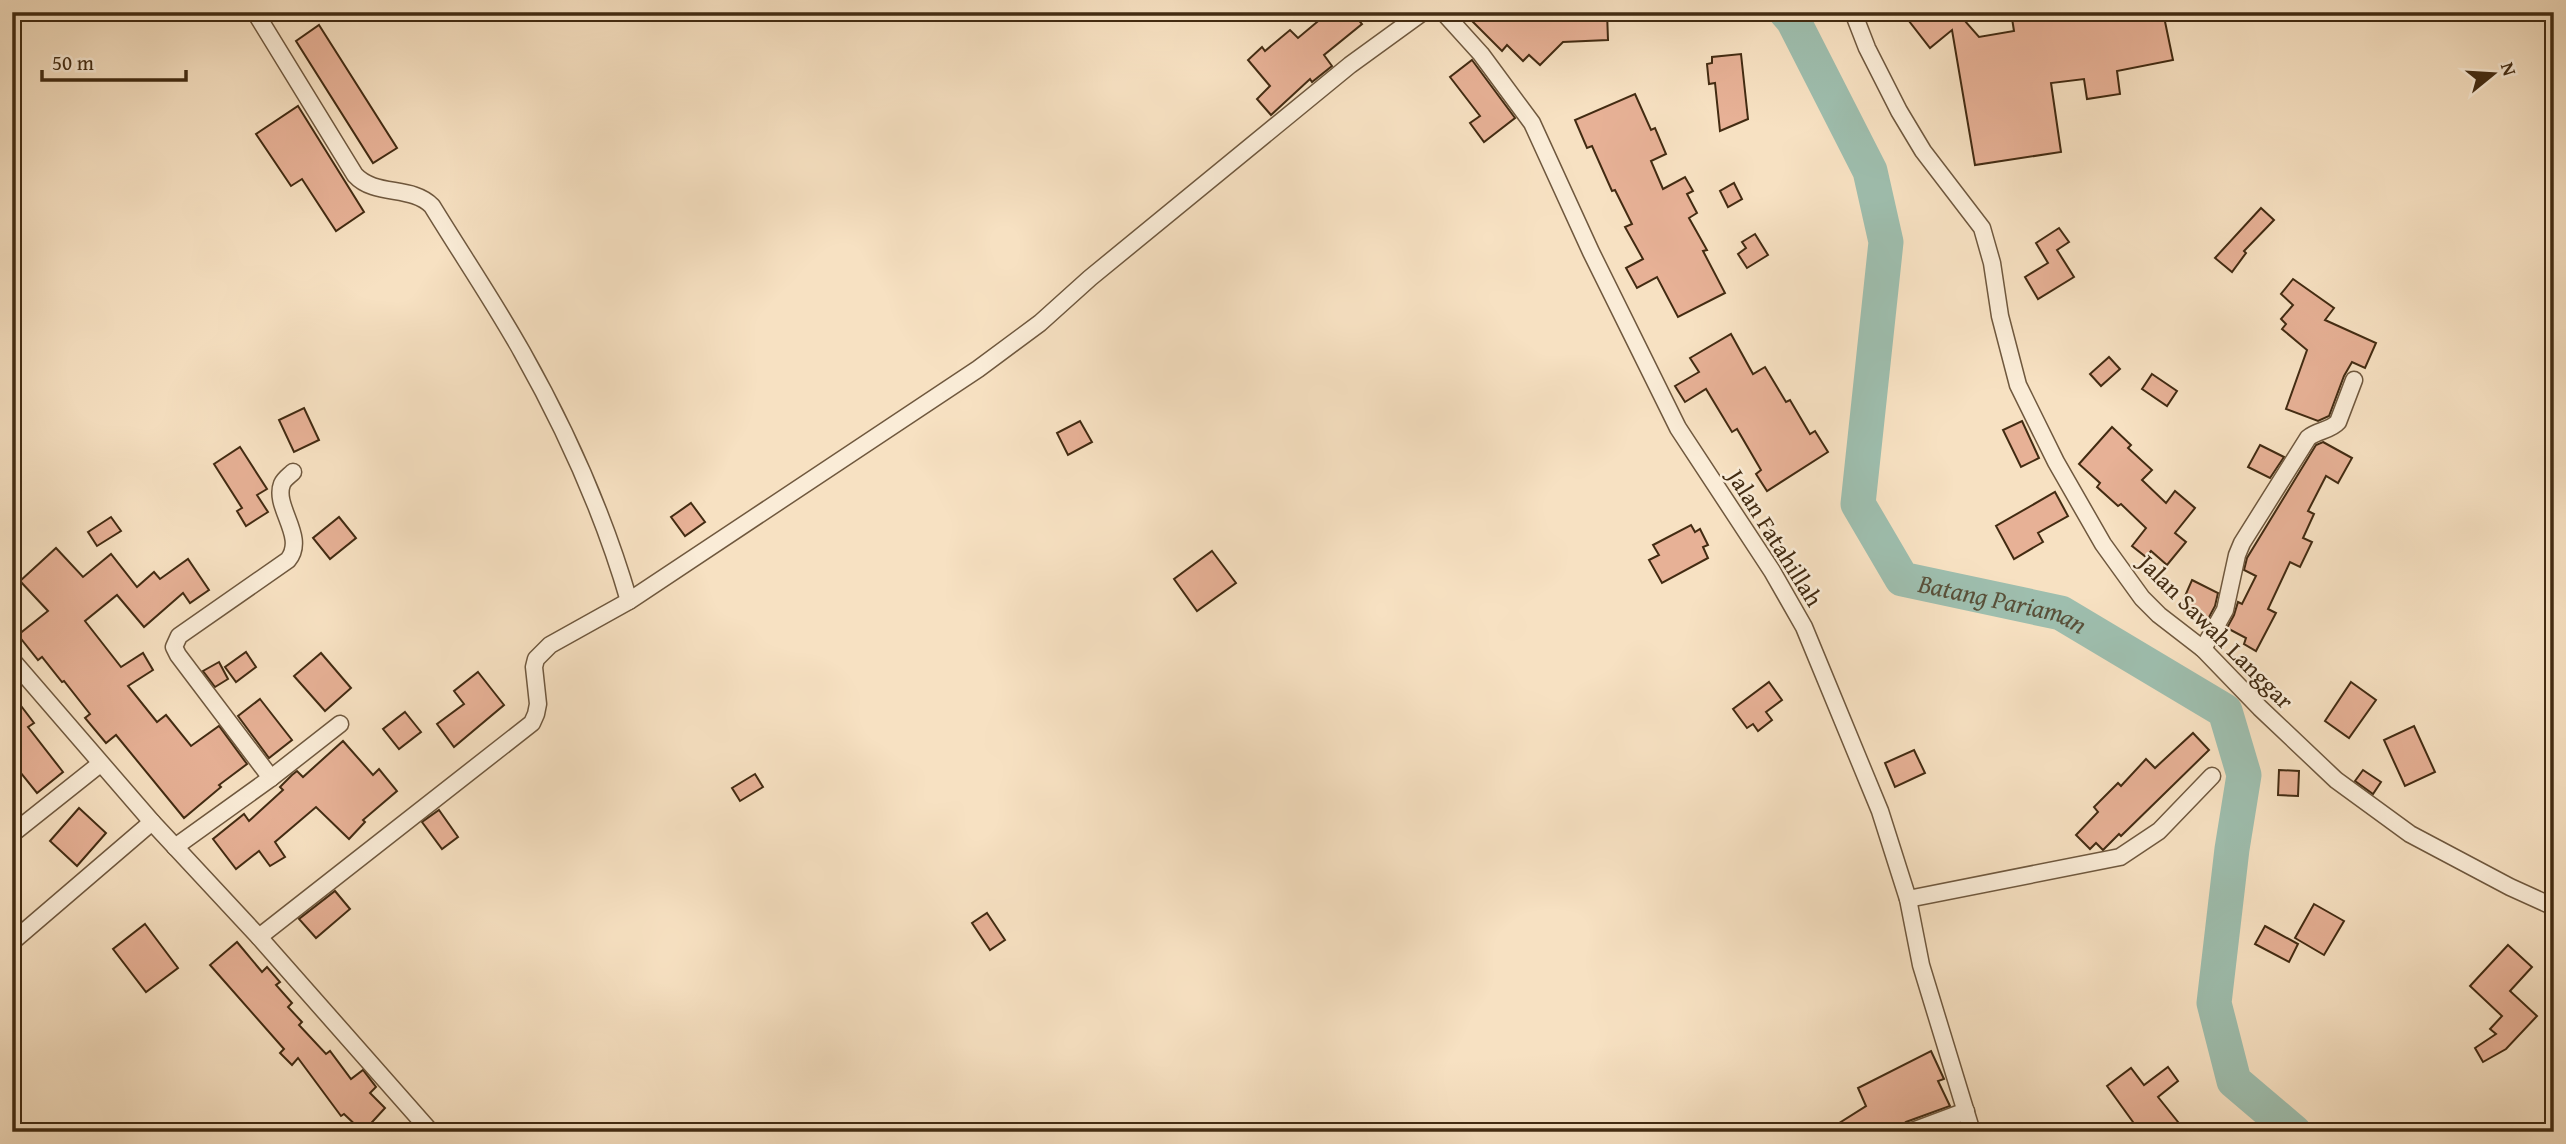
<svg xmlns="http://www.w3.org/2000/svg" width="2566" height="1144" font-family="'Gentium Book Plus',serif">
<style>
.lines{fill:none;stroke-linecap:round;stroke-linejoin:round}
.river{stroke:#9ebeae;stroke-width:35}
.building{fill:#e7b196;stroke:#422b12;stroke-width:2}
.street-casing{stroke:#6f583e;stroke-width:19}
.street{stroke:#faecd7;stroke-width:16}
.labels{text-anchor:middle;stroke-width:5;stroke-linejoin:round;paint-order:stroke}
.street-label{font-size:24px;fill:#422b12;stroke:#faecd7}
.water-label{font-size:26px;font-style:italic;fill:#595039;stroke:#faecd7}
</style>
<rect width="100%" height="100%" fill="#f7e1c2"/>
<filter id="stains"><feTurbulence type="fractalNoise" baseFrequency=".00286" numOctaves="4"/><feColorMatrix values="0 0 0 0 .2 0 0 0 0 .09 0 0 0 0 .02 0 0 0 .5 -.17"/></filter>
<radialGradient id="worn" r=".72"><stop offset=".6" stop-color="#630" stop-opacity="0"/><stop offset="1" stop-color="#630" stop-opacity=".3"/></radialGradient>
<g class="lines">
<path class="river" id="s1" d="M 1786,12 L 1793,20 L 1870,171 L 1886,242 L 1858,504 L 1902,579 L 2061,613 L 2225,711 L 2244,775 L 2232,849 L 2214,1003 L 2234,1081 L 2294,1132"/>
</g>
<g class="building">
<path d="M 1329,12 L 1352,12 L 1362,24 L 1324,55 L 1332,66 L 1312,82 L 1310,79 L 1271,115 L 1257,99 L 1270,86 L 1248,60 L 1262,47 L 1265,51 L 1290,30 L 1298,38 Z"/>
<path d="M 1463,12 L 1607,12 L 1608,40 L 1563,42 L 1540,65 L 1529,55 L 1523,61 L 1507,45 L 1502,51 Z"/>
<path d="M 1902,12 L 1974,12 L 1964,20 L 1979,37 L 2014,31 L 2011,12 L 2041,12 L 2041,17 L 2070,12 L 2163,12 L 2173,60 L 2117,71 L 2120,94 L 2087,99 L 2084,79 L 2051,83 L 2061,152 L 1975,165 L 1952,30 L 1930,48 Z"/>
<path d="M 319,25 L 397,148 L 373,163 L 296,41 Z"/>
<path d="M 1741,54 L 1748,119 L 1720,131 L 1715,83 L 1709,84 L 1707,64 L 1712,63 L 1712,57 Z"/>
<path d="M 1472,60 L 1515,118 L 1484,142 L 1470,123 L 1480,116 L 1450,77 Z"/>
<path d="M 1635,94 L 1651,130 L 1655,128 L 1666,154 L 1651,161 L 1663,189 L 1685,177 L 1693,191 L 1687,194 L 1697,213 L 1689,218 L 1707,250 L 1703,251 L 1725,293 L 1678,317 L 1657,277 L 1637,288 L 1626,268 L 1643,259 L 1625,227 L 1632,224 L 1615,190 L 1612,191 L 1592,146 L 1587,148 L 1575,120 Z"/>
<path d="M 298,106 L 364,212 L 336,231 L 302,179 L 291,186 L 256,134 Z"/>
<path d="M 1734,183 L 1742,199 L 1728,207 L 1720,191 Z"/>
<path d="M 2261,208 L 2274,220 L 2244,251 L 2246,253 L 2232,272 L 2215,258 Z"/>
<path d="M 2059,228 L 2069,242 L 2057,250 L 2074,277 L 2038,299 L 2025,277 L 2048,263 L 2036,243 Z"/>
<path d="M 1755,234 L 1768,255 L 1747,268 L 1738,254 L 1746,248 L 1742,242 Z"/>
<path d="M 2293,279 L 2334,308 L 2325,320 L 2376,343 L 2365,368 L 2352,362 L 2344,376 L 2329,416 L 2318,421 L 2286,409 L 2307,350 L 2282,329 L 2286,324 L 2281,319 L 2293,305 L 2281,294 Z"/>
<path d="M 1731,334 L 1753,374 L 1765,367 L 1786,402 L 1790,400 L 1810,434 L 1815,431 L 1828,452 L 1767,491 L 1756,474 L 1761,470 L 1737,429 L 1732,432 L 1706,389 L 1685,402 L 1675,386 L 1699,372 L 1690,358 Z"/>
<path d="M 2109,357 L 2120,369 L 2101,386 L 2090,374 Z"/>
<path d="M 2152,374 L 2177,391 L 2167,406 L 2142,389 Z"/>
<path d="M 304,408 L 319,440 L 294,452 L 279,420 Z"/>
<path d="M 1080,421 L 1092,442 L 1068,455 L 1057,433 Z"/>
<path d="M 2022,421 L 2039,458 L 2021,467 L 2003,430 Z"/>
<path d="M 2112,427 L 2131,445 L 2128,448 L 2152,470 L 2142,480 L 2166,503 L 2175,491 L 2195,508 L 2175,533 L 2186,542 L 2167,565 L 2151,551 L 2146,557 L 2132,546 L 2146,528 L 2121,504 L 2118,506 L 2097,487 L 2100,483 L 2079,464 Z"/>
<path d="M 2323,442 L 2352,458 L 2338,483 L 2326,476 L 2308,511 L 2314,514 L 2303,538 L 2312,542 L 2300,567 L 2290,562 L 2268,609 L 2276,613 L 2256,651 L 2244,644 L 2246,638 L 2227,628 L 2234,615 L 2238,602 L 2242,604 L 2256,576 L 2244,570 L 2247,558 L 2316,445 Z"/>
<path d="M 2260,445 L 2284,457 L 2270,478 L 2248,467 Z"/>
<path d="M 240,447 L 267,489 L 257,495 L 268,512 L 246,526 L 237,511 L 242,508 L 214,464 Z"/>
<path d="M 2055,492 L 2068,516 L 2038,533 L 2043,542 L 2014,559 L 1996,526 Z"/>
<path d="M 691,503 L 705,522 L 685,536 L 671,517 Z"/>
<path d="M 111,517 L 121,531 L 97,546 L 88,532 Z"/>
<path d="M 339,517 L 356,538 L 330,559 L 313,538 Z"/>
<path d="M 1691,525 L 1695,532 L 1700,529 L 1708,545 L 1703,547 L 1708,558 L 1662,583 L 1649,560 L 1659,555 L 1653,545 Z"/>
<path d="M 56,548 L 83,577 L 111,554 L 137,587 L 154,572 L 160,579 L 188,559 L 209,590 L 190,603 L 183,593 L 144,627 L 117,595 L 85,621 L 121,667 L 143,653 L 153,670 L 128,686 L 157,722 L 166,715 L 191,746 L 219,726 L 247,764 L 219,785 L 221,787 L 184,818 L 116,735 L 106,743 L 85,718 L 90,714 L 64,681 L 62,682 L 42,657 L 38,660 L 18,635 L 48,611 L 20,581 Z"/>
<path d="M 1212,551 L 1236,583 L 1197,611 L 1174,579 Z"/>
<path d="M 2192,580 L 2218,593 L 2215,606 L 2207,621 L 2193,615 L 2196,609 L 2182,603 Z"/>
<path d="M 246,652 L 256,667 L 236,682 L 225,667 Z"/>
<path d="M 321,653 L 351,688 L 325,711 L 294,676 Z"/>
<path d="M 219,662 L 228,679 L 215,687 L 203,671 Z"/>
<path d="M 478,672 L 504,705 L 454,747 L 437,724 L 464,704 L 454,691 Z"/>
<path d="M 1769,682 L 1782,700 L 1766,712 L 1772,720 L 1758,731 L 1753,724 L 1747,728 L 1733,709 Z"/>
<path d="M 2351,682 L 2376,700 L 2349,738 L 2325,721 Z"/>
<path d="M 12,694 L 34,723 L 28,727 L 63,772 L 37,793 L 12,762 Z"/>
<path d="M 260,699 L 292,740 L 269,758 L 238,716 Z"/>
<path d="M 405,712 L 421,732 L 399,749 L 383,729 Z"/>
<path d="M 2414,726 L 2435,772 L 2405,786 L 2384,740 Z"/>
<path d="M 2193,733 L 2209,750 L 2121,836 L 2119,834 L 2103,850 L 2096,843 L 2090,849 L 2076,835 L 2098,812 L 2094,807 L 2118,783 L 2121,786 L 2146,759 L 2155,768 Z"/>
<path d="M 343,741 L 373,775 L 379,769 L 397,791 L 363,820 L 365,822 L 349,839 L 316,807 L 275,842 L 285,857 L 270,866 L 259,851 L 236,869 L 213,839 L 244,814 L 249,821 L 283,790 L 280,787 L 292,775 L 297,771 L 303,777 Z"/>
<path d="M 1914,750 L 1925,773 L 1895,787 L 1885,763 Z"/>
<path d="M 2279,770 L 2299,771 L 2298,796 L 2278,795 Z"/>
<path d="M 2363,770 L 2381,782 L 2373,794 L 2355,781 Z"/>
<path d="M 755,774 L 763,787 L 740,801 L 732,788 Z"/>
<path d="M 79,808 L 106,833 L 77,866 L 50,841 Z"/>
<path d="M 439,810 L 458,837 L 442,849 L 422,822 Z"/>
<path d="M 335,891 L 350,909 L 316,938 L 299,919 Z"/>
<path d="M 2314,904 L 2344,921 L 2324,955 L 2295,938 Z"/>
<path d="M 987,913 L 1005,940 L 990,950 L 972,923 Z"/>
<path d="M 145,924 L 178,968 L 146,992 L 113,949 Z"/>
<path d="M 2265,926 L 2298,944 L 2289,962 L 2255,944 Z"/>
<path d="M 237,942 L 262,972 L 267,967 L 280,982 L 276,985 L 292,1003 L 288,1007 L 302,1022 L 299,1025 L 326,1054 L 330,1051 L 351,1079 L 363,1070 L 376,1087 L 370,1093 L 385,1108 L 363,1132 L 344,1114 L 341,1116 L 298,1058 L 292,1065 L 280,1053 L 284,1049 L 210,965 Z"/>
<path d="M 2508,945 L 2532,967 L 2510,991 L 2537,1016 L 2506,1049 L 2483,1062 L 2475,1048 L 2496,1034 L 2490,1029 L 2502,1016 L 2470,986 Z"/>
<path d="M 1931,1051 L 1944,1079 L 1938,1081 L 1950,1106 L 1906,1122 L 1894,1132 L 1825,1132 L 1866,1106 L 1858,1088 Z"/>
<path d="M 2168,1067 L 2178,1081 L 2158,1097 L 2186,1132 L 2121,1132 L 2133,1122 L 2107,1086 L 2131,1068 L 2144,1085 Z"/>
</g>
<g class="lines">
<defs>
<g id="street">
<path d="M 255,12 L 355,175 C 375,197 412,185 432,206 C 462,255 494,302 522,352 C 566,430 604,515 629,601"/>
<path d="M 1443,12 L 1481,54 L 1532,123 L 1591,252 L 1678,428 L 1772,571 L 1804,627 L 1880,811 L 1908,899 L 1921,965 L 1972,1132"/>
<path d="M 1853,12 L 1867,48 L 1899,111 L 1923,151 L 1982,228 L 1992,263 L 2000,316 L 2018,385 L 2056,462 L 2103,544 L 2142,598 L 2159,615 L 2203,649 L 2260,708 L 2336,780 L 2410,834 L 2510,887 L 2554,907"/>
<path d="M 2203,649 L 2225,610 L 2237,555 L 2242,543 L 2308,438 C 2317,430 2330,431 2338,422 L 2354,380"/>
<path d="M 12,660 L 152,822 L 259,937 L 532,723 L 536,714 L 538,704 L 534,667 L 536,659 L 550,645 L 629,601 L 978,369 L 1040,323 L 1090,278 L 1350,65 L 1423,12"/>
<path d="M 271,778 L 178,655 L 174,647 L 179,636 L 288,560 C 307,537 273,507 282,484 C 284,479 289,476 293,472"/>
<path d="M 12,834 L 100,764"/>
<path d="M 175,847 L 271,778 L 340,724"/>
<path d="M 1908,899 L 2120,857 L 2159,831 L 2212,776"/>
<path d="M 259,937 L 431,1132"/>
<path d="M 12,942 L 152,822"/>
<path d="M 1910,1132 L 1966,1111"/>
</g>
</defs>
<use href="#street" class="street-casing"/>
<use href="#street" class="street"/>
</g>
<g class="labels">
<g class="street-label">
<text transform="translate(1775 538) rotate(58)" y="8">Jalan Fatahillah</text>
<text transform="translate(2216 632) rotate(45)" y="8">Jalan Sawah Langgar</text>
</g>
<g class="water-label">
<text dy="9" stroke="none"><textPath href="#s1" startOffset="707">Batang Pariaman</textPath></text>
</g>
</g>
<rect width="2566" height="1144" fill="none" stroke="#f7e1c2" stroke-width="42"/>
<rect x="14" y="14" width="2538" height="1116" fill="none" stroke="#422b12" stroke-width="3.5"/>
<rect x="21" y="21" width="2524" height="1102" fill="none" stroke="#422b12" stroke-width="2"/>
<g transform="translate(2493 74) rotate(72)" stroke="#faecd7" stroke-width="5" paint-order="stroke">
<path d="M0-5L12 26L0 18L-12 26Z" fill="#422b12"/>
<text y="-10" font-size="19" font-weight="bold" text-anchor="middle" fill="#422b12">N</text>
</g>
<path d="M42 70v10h144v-10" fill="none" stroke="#422b12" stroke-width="3.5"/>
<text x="52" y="70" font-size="21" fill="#422b12" stroke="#faecd7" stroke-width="5" paint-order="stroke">50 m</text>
<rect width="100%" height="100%" filter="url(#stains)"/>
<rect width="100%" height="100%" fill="url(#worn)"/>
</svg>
